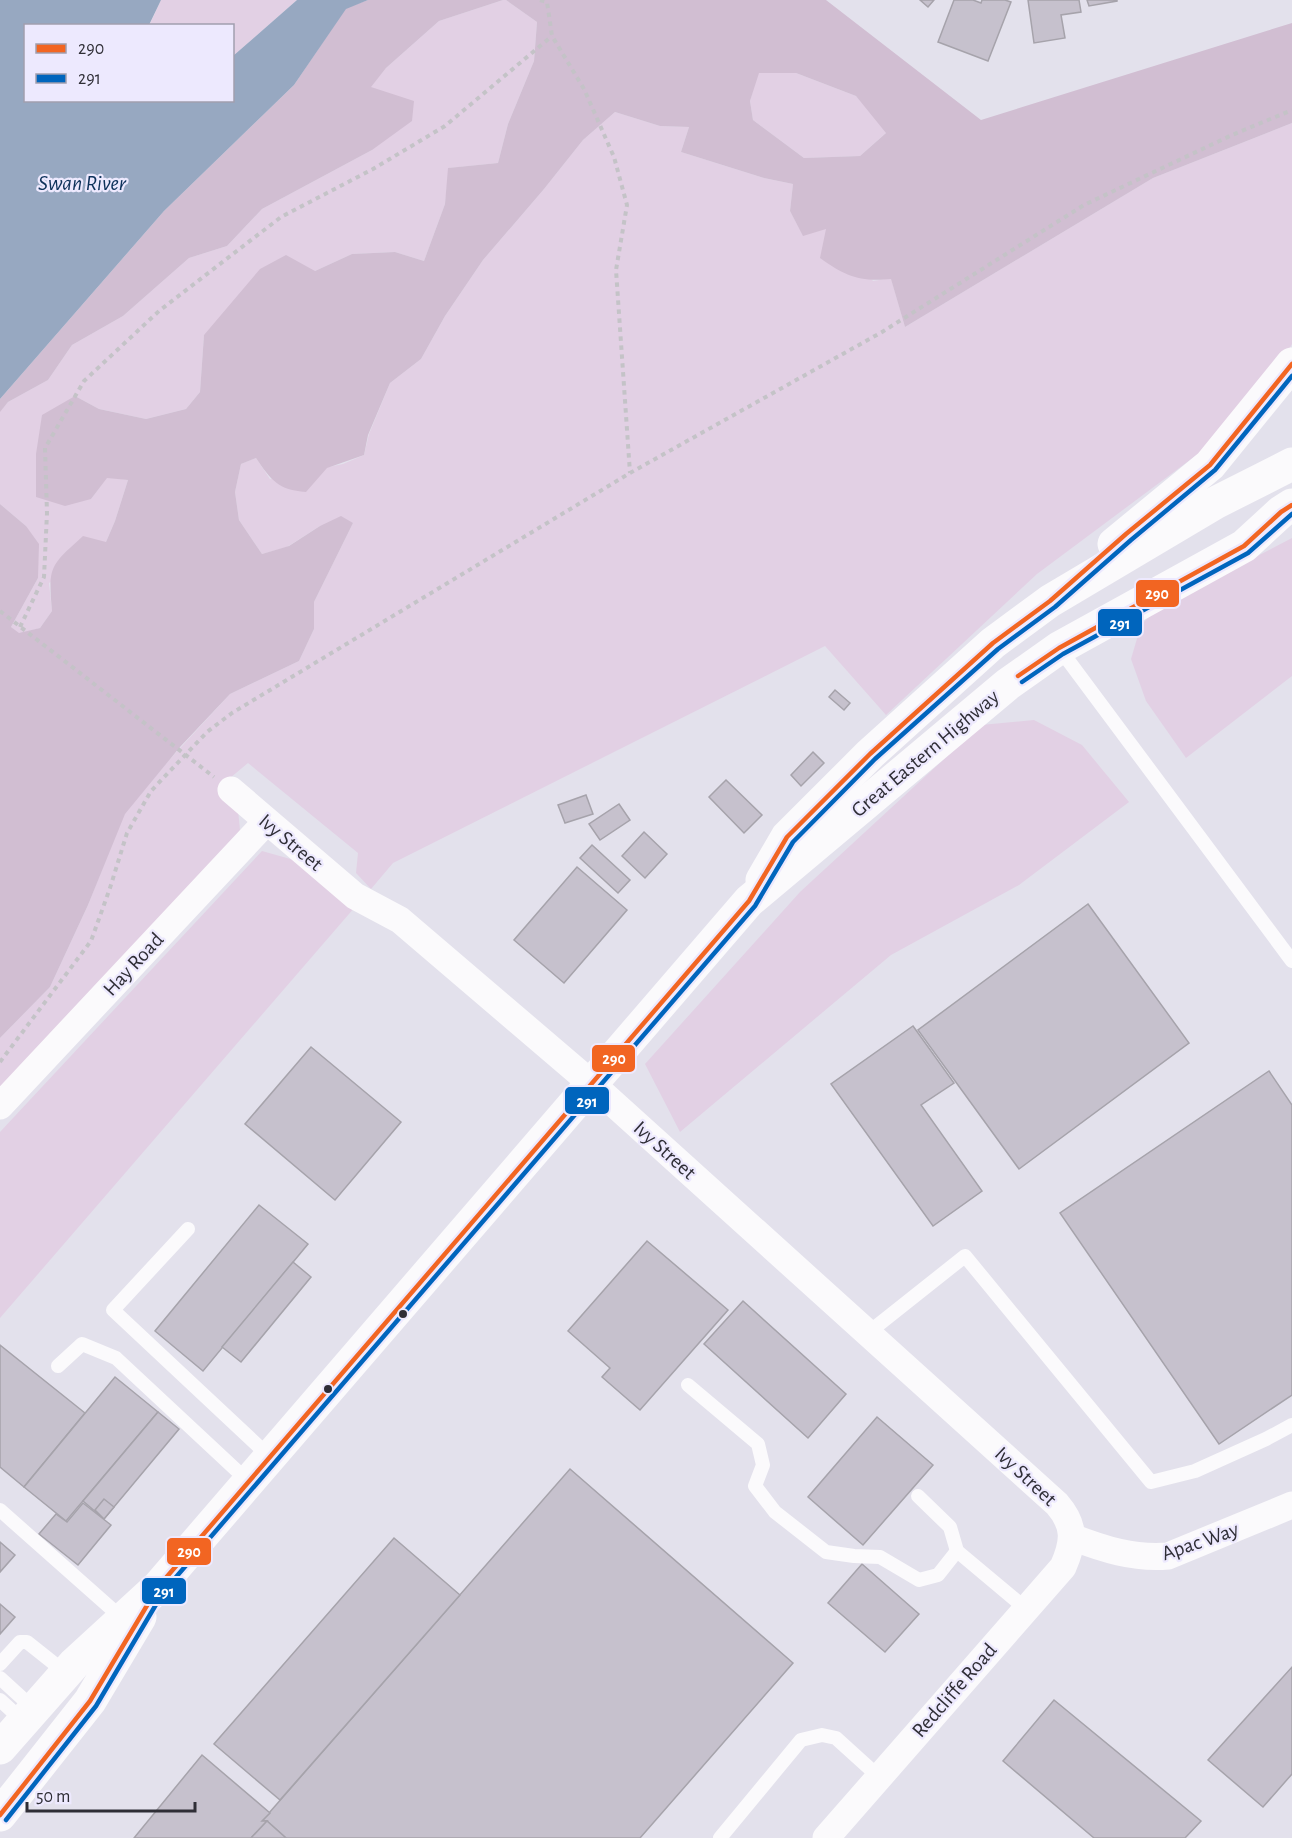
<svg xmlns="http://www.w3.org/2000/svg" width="1292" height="1838" font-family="'Alegreya Sans',sans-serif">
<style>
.green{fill:#e2d0e4}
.forest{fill:#d1bed2;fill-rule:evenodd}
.water{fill:#97a8c1}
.building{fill:#c6c1cd;stroke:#a6a3ab;stroke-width:1.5}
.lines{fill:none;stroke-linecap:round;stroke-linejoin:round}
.path{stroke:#c4c3c7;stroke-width:4;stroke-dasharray:4.5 4.5;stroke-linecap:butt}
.lane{stroke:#fbfafc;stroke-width:14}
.street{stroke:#fbfafc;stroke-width:27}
.highway{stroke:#fbfafc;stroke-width:33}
.bus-1-casing{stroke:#ede9fe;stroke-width:9}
.bus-2-casing{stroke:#ede9fe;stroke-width:9}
.bus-1{stroke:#f26522;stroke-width:4.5}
.bus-2{stroke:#0065bd;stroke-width:4.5}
.bus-dot{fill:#2f2e36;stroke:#ede9fe;stroke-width:2}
.labels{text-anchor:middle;stroke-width:4.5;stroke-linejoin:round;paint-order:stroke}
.street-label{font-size:21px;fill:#2f2e36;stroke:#ede9fe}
.water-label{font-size:22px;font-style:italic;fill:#0d315a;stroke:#ede9fe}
.line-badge{stroke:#ede9fe;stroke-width:2}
.badge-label{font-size:16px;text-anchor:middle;font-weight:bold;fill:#fff}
</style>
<rect width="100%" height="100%" fill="#e3e1ec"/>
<g class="green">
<path d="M 161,0 L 297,0 L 233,56 L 232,26 L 149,26 Z"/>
<path d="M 503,0 L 506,0 L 537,22 L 534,61 L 508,124 L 498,163 L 449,168 L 445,204 L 424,261 L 395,252 L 352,254 L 315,271 L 204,335 L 200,392 L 186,409 L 146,419 L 99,409 L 75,396 L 91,499 L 107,477 L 128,480 L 115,521 L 106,542 L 49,583 L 52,611 L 40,628 L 19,634 L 11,627 L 38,578 L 26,526 L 0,504 L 0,411 L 8,402 L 48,380 L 72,345 L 123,316 L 189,258 L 227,246 L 262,209 L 372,150 L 370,87 L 386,68 L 439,21 Z"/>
<path d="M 758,73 L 796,73 L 856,96 L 888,131 L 860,156 L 804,158 L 753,120 L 750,101 Z"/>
<path d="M 615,112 L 660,126 L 689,127 L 681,152 L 764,178 L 793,184 L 790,211 L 803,235 L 826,228 L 873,281 L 891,278 L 905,327 L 1153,178 L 1292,123 L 1292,344 L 1287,353 L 1206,448 L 1037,574 L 886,715 L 825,646 L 393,863 L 371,889 L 356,873 L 358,853 L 248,763 L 218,788 L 238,810 L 240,830 L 230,853 L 0,1093 L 0,1038 L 50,987 L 88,905 L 124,814 L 170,759 L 230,694 L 299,661 L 314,629 L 314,602 L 353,523 L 320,526 L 287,547 L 262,554 L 239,520 L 235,492 L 241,464 L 256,458 L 270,479 L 343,464 L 364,455 L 369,434 L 390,383 L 421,359 L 445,316 L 483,260 L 544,189 L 583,140 Z"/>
<path d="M 1292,538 L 1292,676 L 1186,758 L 1146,701 L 1131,659 L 1141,625 L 1159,607 Z"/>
<path d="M 1034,720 L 1082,745 L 1129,802 L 1019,885 L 891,955 L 680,1132 L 645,1064 L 800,892 L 981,725 Z"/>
<path d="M 262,851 L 301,862 L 355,907 L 0,1318 L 0,1132 Z"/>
</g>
<g class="forest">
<path d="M 368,0 L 503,0 L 439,21 L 386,68 L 371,87 L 414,101 L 412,121 L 372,150 L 262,209 L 227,246 L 189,258 L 123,316 L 72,345 L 48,380 L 8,402 L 0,412 L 0,399 L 164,211 L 294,85 L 346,8 Z"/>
<path d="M 506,0 L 826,0 L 981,120 L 1292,23 L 1292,123 L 1153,178 L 905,327 L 891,279 C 859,282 845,276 820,258 L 826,229 L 803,236 L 790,211 L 793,184 L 764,178 L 681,152 L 689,127 L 660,126 L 615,112 L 583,140 L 544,189 L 483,260 L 445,316 L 421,359 L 390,383 L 368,435 L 364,455 L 327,468 L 306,492 C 278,490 271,480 256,458 L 241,464 L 235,492 L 239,520 L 262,554 L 289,546 L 320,526 L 341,516 L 353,523 L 314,602 L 314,629 L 299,661 L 230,694 L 180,747 L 125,814 L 88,905 L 50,987 L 0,1038 L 0,504 L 26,526 L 39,544 L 38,578 L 11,627 L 19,633 L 40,628 L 52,611 C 48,566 50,566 83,536 L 106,542 L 115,521 L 128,480 L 107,478 L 91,499 L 65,506 L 36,497 L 36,454 L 42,415 L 75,396 L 99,409 L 146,419 L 186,409 L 200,392 L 204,335 L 260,269 L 286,255 L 315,271 L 352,254 L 395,252 L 424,261 L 445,204 L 448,168 L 498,163 L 508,124 L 534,61 L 537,22 ZM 759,73 L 796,73 L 856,96 L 886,133 L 860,156 L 804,158 L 753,120 L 750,101 Z"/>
</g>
<path class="water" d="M 0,0 L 161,0 L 149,25 L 26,26 L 26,100 L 166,100 L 168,102 L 170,100 L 232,100 L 233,56 L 297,0 L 368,0 L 346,9 L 294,85 L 164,211 L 0,399 Z"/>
<g class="building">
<path d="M 920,0 L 934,0 L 928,7 Z"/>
<path d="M 954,0 L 973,0 L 981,3 L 982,0 L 1005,0 L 1011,2 L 988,61 L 938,42 Z"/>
<path d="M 1028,0 L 1079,0 L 1081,12 L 1061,15 L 1065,38 L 1034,43 Z"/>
<path d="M 1087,0 L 1117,0 L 1117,1 L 1089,6 Z"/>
<path d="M 835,690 L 850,703 L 844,710 L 829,697 Z"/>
<path d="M 813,752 L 824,763 L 801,786 L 791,775 Z"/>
<path d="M 726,780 L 762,815 L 744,833 L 709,797 Z"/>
<path d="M 586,795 L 593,814 L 565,823 L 558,805 Z"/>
<path d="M 619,804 L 630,820 L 600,840 L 589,824 Z"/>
<path d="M 644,832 L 667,854 L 645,878 L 622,856 Z"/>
<path d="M 592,845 L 630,880 L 618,893 L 580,858 Z"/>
<path d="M 577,867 L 627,910 L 564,983 L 514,940 Z"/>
<path d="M 1088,904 L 1189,1043 L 1019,1169 L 918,1030 Z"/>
<path d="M 913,1026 L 954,1083 L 921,1105 L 982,1191 L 933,1226 L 831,1084 Z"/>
<path d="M 311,1047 L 401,1122 L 335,1200 L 245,1124 Z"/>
<path d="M 1269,1071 L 1292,1105 L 1292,1395 L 1219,1444 L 1060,1213 Z"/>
<path d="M 259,1205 L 308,1244 L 203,1371 L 155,1331 Z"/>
<path d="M 647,1241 L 728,1310 L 640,1410 L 602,1377 L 610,1368 L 568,1331 Z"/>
<path d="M 293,1262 L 311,1277 L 241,1362 L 222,1347 Z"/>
<path d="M 743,1301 L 846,1394 L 808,1438 L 704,1344 Z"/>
<path d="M 0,1345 L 85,1413 L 24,1487 L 0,1467 Z"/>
<path d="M 115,1377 L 158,1412 L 66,1521 L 24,1487 Z"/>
<path d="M 158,1412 L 179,1429 L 104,1519 L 83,1501 Z"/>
<path d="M 877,1417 L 933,1465 L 863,1545 L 808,1497 Z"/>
<path d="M 570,1469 L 793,1663 L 640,1838 L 286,1838 L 267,1821 L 262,1821 Z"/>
<path d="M 104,1499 L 114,1507 L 104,1519 L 95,1510 Z"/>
<path d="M 83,1503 L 111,1525 L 78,1565 L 39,1534 L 56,1514 L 67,1522 Z"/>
<path d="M 394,1538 L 460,1595 L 280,1800 L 214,1744 Z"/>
<path d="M 0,1542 L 15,1555 L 0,1572 Z"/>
<path d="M 862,1564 L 919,1614 L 885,1652 L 828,1603 Z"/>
<path d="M 0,1604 L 15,1617 L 0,1634 Z"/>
<path d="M 1292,1667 L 1292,1774 L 1263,1807 L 1208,1760 Z"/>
<path d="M 1054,1700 L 1201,1821 L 1185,1838 L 1094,1838 L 1003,1761 Z"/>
<path d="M 202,1755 L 270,1813 L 262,1821 L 267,1821 L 251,1838 L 134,1838 Z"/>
<path d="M 267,1821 L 286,1838 L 251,1838 Z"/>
</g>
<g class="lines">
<g class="path">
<path d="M 540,0 L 547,2 L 552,36 L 584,89 L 614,157 L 627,205 L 616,270 L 630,473"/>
<path d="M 0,611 L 214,777"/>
<path d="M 20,627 L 44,577 L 47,513 L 45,448 L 84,381 L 159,311 L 281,217 L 373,169 L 445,126 L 552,36"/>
<path d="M 0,1062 L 91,941 L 110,888 L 127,833 L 151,791 L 207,732 L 232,713 L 630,473 L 882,332 L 1084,205 L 1232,135 L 1292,110"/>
</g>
<g class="lane">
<path d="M 1059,648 L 1292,961"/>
<path d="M 188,1229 L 113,1310 L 270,1457"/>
<path d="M 868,1333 L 965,1256 L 1151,1482 L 1195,1471 L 1266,1439 L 1292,1425"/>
<path d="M 58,1366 L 82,1344 L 116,1358 L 249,1482"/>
<path d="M 688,1385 L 758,1444 L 763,1465 L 755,1486 L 775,1512 L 826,1552 L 854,1556 L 880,1557 L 919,1580 L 938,1575 L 957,1551"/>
<path d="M 918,1496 L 950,1527 L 957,1551 L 1025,1608"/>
<path d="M 0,1510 L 123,1619"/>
<path d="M 0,1664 L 20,1642 L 27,1642 L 66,1673"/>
<path d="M 0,1678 L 34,1709"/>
<path d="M 0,1700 L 23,1721"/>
<path d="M 720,1838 L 801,1740 L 822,1735 L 836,1738 L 879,1777"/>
</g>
<g class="street">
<path d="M 231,790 L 355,896 L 400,920 L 592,1084 L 1057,1504 C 1076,1526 1074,1542 1063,1567 L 826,1838"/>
<path d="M 0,1106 L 266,822"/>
<path d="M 1072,1537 C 1103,1549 1134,1559 1168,1556 L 1292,1505"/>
</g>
<g class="highway">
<path d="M 1114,544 L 1210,465 L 1292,364"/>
<path d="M 762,880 L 787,837 L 870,754 L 993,643 L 1050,601 L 1215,503 L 1292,464"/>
<path d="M 0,1748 L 74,1664 L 158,1587 L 749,901 L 1008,684 L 1059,648 L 1244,546 L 1281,512 L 1292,505"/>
<path d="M 0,1815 L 90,1701 L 140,1617"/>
</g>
<defs>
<g id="bus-1">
<path d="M 1018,676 L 1059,648 L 1244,546 L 1281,512 L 1292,505"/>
<path d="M 0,1815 L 90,1701 L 158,1587 L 749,901 L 787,837 L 870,754 L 993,643 L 1050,601 L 1126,534 L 1210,465 L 1292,364"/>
</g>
<g id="bus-2">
<path d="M 1022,682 L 1063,654 L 1248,553 L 1292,514"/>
<path d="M 6,1820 L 96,1706 L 164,1591 L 755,906 L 793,842 L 875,759 L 998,649 L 1055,607 L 1131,540 L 1215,470 L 1292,376"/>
</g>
</defs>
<use href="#bus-1" class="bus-1-casing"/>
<use href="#bus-2" class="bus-2-casing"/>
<use href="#bus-1" class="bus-1"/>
<use href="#bus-2" class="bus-2"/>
</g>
<g class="bus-dot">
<circle cx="403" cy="1314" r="5"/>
<circle cx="328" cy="1389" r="5"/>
</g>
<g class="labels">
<g class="street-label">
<text transform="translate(925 753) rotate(-40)" y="7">Great Eastern Highway</text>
<text transform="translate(291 842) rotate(40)" y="7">Ivy Street</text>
<text transform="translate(133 964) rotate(-47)" y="7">Hay Road</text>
<text transform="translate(665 1150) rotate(42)" y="7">Ivy Street</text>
<text transform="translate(1026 1476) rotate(43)" y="7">Ivy Street</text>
<text transform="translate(1200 1541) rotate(-19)" y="7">Apac Way</text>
<text transform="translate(954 1690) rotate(-49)" y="7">Redcliffe Road</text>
</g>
<g class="water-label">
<text x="82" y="190">Swan River</text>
</g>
</g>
<g class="line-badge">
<rect x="1135" y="579" width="45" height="29" rx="6" fill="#f26522"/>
<rect x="1097" y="608" width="46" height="29" rx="6" fill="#0065bd"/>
<rect x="591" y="1044" width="45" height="29" rx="6" fill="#f26522"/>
<rect x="564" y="1086" width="46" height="29" rx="6" fill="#0065bd"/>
<rect x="166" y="1537" width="46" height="29" rx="6" fill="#f26522"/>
<rect x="141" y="1577" width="46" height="28" rx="6" fill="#0065bd"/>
</g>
<g class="badge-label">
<text x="1157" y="599">290</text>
<text x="1120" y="629">291</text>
<text x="614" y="1064">290</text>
<text x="587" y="1107">291</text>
<text x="189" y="1557">290</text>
<text x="164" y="1597">291</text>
</g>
<rect x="24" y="24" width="210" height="78" fill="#ede9fe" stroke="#a19eae" stroke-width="1.5"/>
<rect x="36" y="44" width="30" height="9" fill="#f26522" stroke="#a19eae" stroke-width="1.5"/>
<text x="78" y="54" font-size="18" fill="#2f2e36">290</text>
<rect x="36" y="74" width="30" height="9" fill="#0065bd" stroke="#a19eae" stroke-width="1.5"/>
<text x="78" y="84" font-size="18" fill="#2f2e36">291</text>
<path d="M27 1802v9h168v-9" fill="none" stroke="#2f2e36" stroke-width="3"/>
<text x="36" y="1802" font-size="18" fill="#2f2e36" stroke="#ede9fe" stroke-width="4.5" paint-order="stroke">50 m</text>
</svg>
